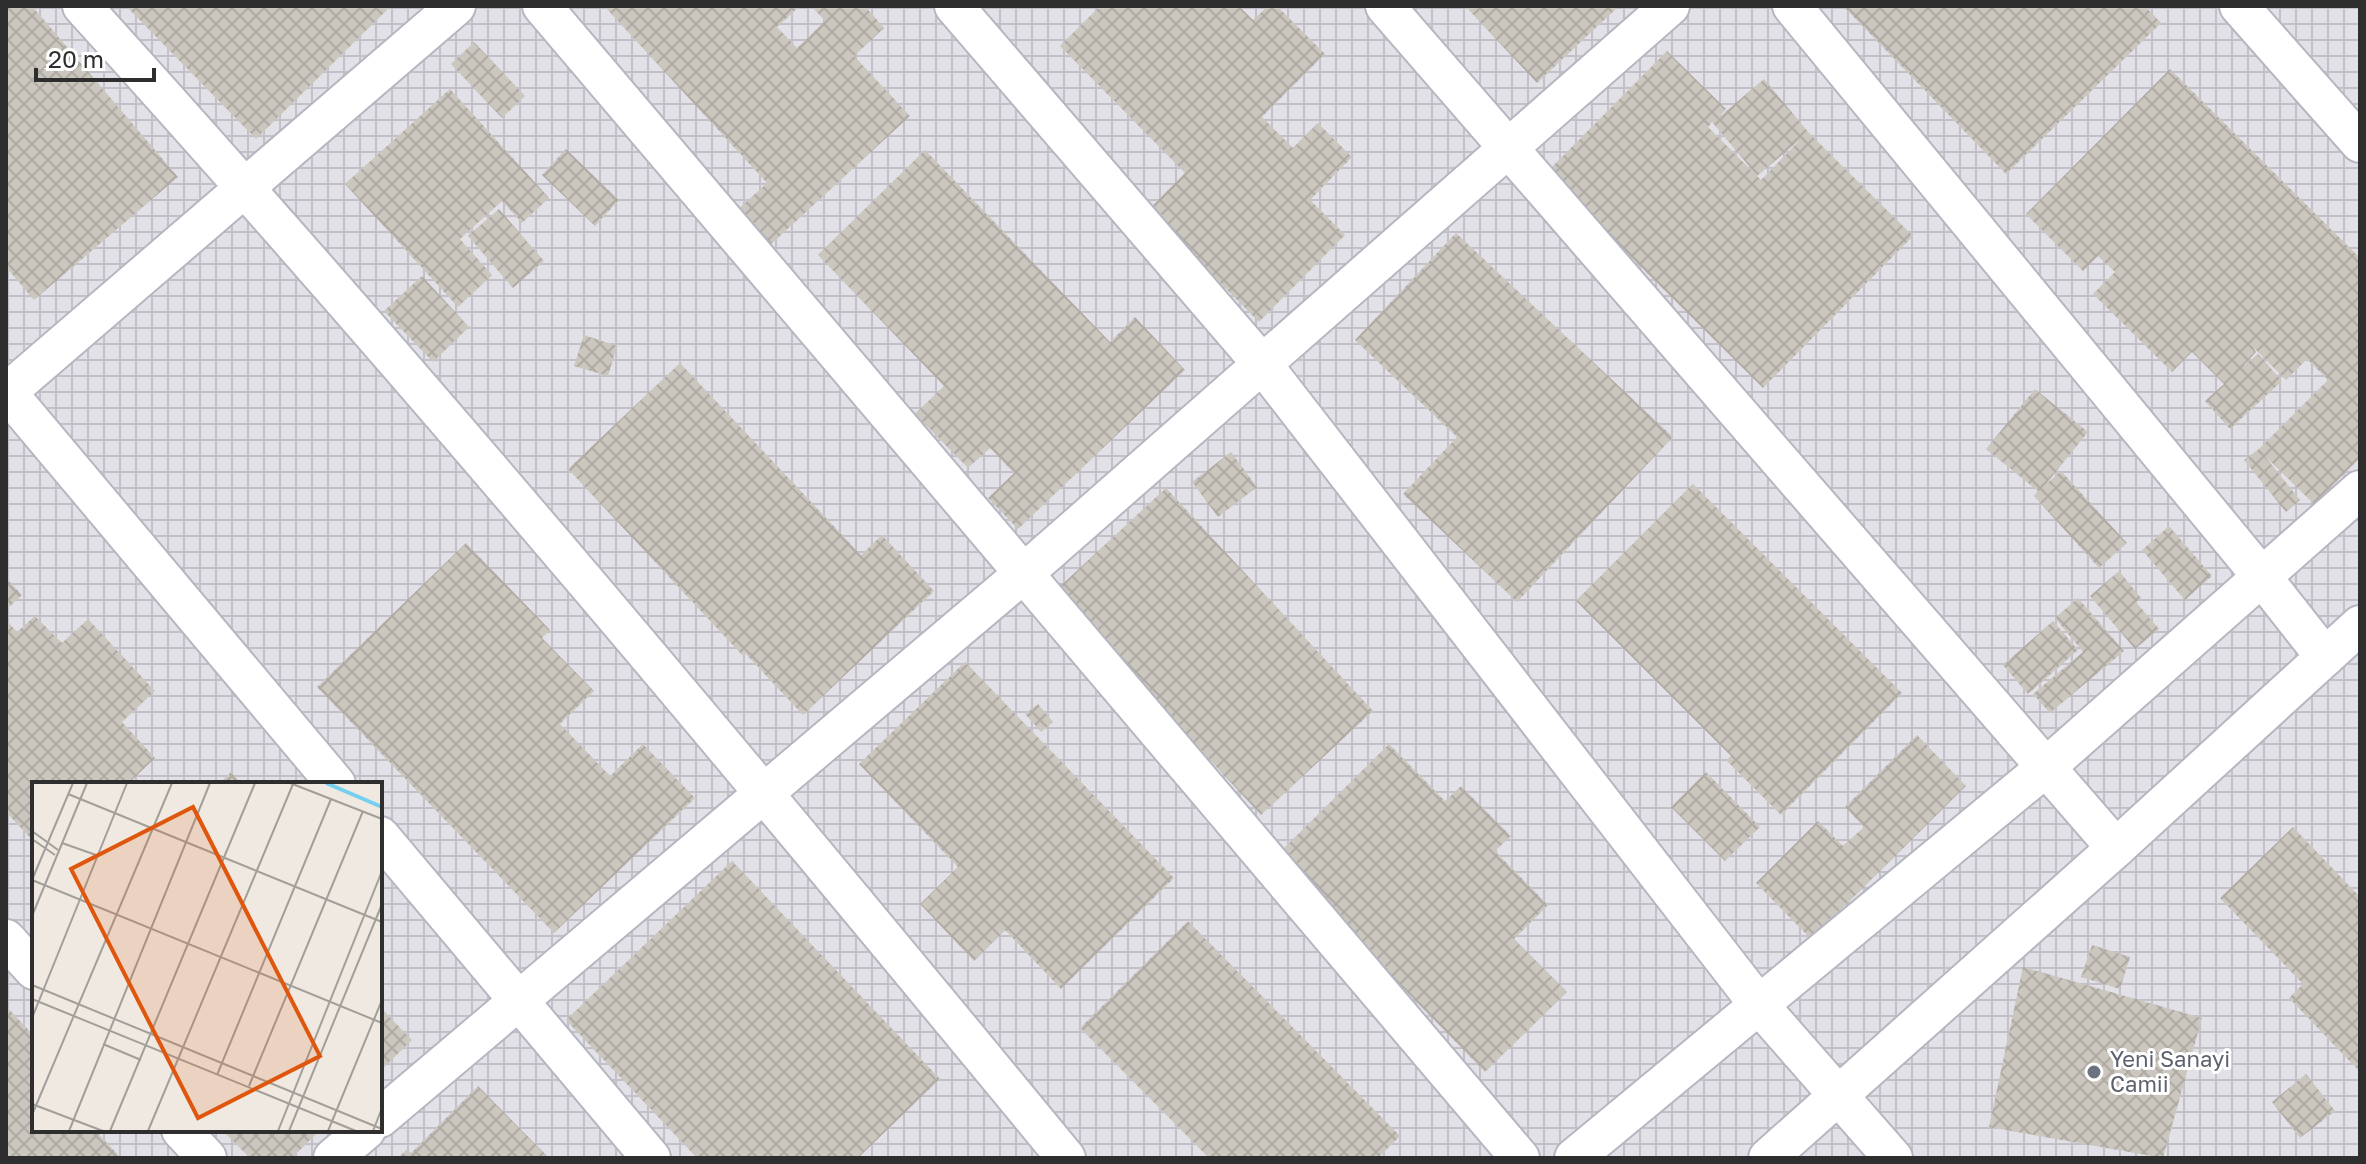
<svg xmlns="http://www.w3.org/2000/svg" width="2366" height="1164" font-family="'Golos Text',sans-serif">
<style>
.industrial{fill:url(#industrial-grid);fill-rule:evenodd}
.building{fill:url(#building-cross-hatch);fill-rule:evenodd}
.lines{fill:none;stroke-linecap:round;stroke-linejoin:round}
.minor-casing{stroke:#b4b7c1;stroke-width:42}
.minor{stroke:#fff;stroke-width:38}
.worship-dot{fill:#6b7280;stroke:#fff;stroke-width:3}
.labels{text-anchor:middle;stroke-width:6;stroke-linejoin:round;paint-order:stroke}
.worship-label{font-size:22px;fill:#5b616d;stroke:#fff;text-anchor:start}
.inset-river{fill:none;stroke:#75cff0;stroke-width:4}
.inset-road{fill:none;stroke:#a29e99;stroke-width:2}
.view{fill:#df570e;fill-opacity:0.15;stroke:#df570e;stroke-width:4}
.inset-edge{fill:none;stroke:#2e2e2e;stroke-width:4}
</style>
<defs>
<pattern id="industrial-grid" width="8" height="8" patternUnits="userSpaceOnUse" patternTransform="scale(2)"><rect width="8" height="8" fill="#e3e1e8"/><path d="M0 4h8M4 0v8" fill="none" stroke="#c3c1c7"/></pattern>
<pattern id="building-cross-hatch" width="8" height="8" patternUnits="userSpaceOnUse" patternTransform="scale(2)"><rect width="8" height="8" fill="#cbc7bf"/><path d="M0 0l8 8M0 8l8-8" fill="none" stroke="#afaba4"/></pattern>
</defs>
<rect width="100%" height="100%" fill="#efe9e1"/>
<path class="industrial" d="M 6,6 L 2360,6 L 2360,1158 L 6,1158 ZM 34,784 L 380,784 L 380,1130 L 34,1130 Z"/>
<g class="building">
<path d="M 6,6 L 32,6 L 178,177 L 34,300 L 6,267 Z"/>
<path d="M 126,6 L 391,6 L 256,139 Z"/>
<path d="M 604,6 L 800,6 L 777,27 L 797,48 L 825,21 L 811,6 L 865,6 L 884,28 L 854,56 L 910,116 L 767,248 L 735,212 L 767,183 Z"/>
<path d="M 1100,6 L 1239,6 L 1253,20 L 1268,6 L 1277,6 L 1325,54 L 1262,117 L 1293,148 L 1318,123 L 1352,157 L 1310,200 L 1345,235 L 1259,322 L 1148,210 L 1185,173 L 1060,46 Z"/>
<path d="M 1465,6 L 1619,6 L 1537,83 Z"/>
<path d="M 1843,6 L 2145,6 L 2161,23 L 2006,174 Z"/>
<path d="M 474,42 L 525,96 L 502,118 L 451,64 Z"/>
<path d="M 1667,51 L 1726,109 L 1717,119 L 1764,79 L 1809,133 L 1913,236 L 1763,388 L 1546,173 ZM 1712,122 L 1754,172 L 1753,172 L 1708,127 ZM 1801,139 L 1761,180 L 1757,176 Z"/>
<path d="M 2170,69 L 2360,258 L 2360,458 L 2314,504 L 2263,454 L 2300,500 L 2286,512 L 2244,460 L 2259,449 L 2328,380 L 2307,359 L 2286,380 L 2253,347 L 2256,352 L 2243,366 L 2258,354 L 2282,381 L 2230,429 L 2205,401 L 2224,384 L 2192,352 L 2172,372 L 2093,294 L 2115,272 L 2098,256 L 2083,271 L 2026,214 Z"/>
<path d="M 450,89 L 549,198 L 522,223 L 502,201 L 460,239 L 492,275 L 458,307 L 345,184 Z"/>
<path d="M 566,149 L 619,200 L 595,226 L 542,175 Z"/>
<path d="M 925,150 L 1110,342 L 1135,317 L 1185,370 L 1018,529 L 988,498 L 1014,473 L 990,448 L 968,468 L 915,414 L 944,386 L 818,255 Z"/>
<path d="M 499,209 L 544,261 L 513,288 L 468,236 Z"/>
<path d="M 1456,233 L 1673,437 L 1517,602 L 1403,494 L 1457,437 L 1355,340 Z"/>
<path d="M 422,276 L 469,327 L 433,362 L 384,311 Z"/>
<path d="M 584,335 L 617,346 L 608,376 L 574,366 Z"/>
<path d="M 680,363 L 861,555 L 882,535 L 934,591 L 803,715 L 745,653 L 743,656 L 568,469 Z"/>
<path d="M 2035,389 L 2088,432 L 2046,484 L 2061,471 L 2127,543 L 2099,568 L 2034,496 L 2038,491 L 1986,449 Z"/>
<path d="M 1231,452 L 1257,487 L 1218,517 L 1192,482 Z"/>
<path d="M 1693,484 L 1902,693 L 1781,815 L 1726,760 L 1731,756 L 1576,601 Z"/>
<path d="M 1166,488 L 1373,711 L 1261,815 L 1054,592 Z"/>
<path d="M 2169,526 L 2212,576 L 2185,600 L 2142,550 Z"/>
<path d="M 466,543 L 550,630 L 542,638 L 594,691 L 560,724 L 610,776 L 643,744 L 695,798 L 554,933 L 317,687 Z"/>
<path d="M 2119,571 L 2141,598 L 2136,602 L 2159,629 L 2135,649 L 2090,596 Z"/>
<path d="M 6,578 L 22,595 L 6,610 Z"/>
<path d="M 2078,598 L 2124,651 L 2050,713 L 2033,694 L 2083,652 L 2055,618 Z"/>
<path d="M 35,616 L 62,643 L 88,619 L 155,691 L 122,722 L 155,758 L 128,784 L 34,784 L 34,842 L 6,812 L 6,620 L 17,632 Z"/>
<path d="M 2053,621 L 2078,650 L 2028,694 L 2003,665 Z"/>
<path d="M 965,662 L 1174,878 L 1061,989 L 1005,930 L 974,961 L 920,904 L 958,867 L 859,764 Z"/>
<path d="M 1038,704 L 1053,722 L 1041,732 L 1025,714 Z"/>
<path d="M 1917,735 L 1966,786 L 1811,939 L 1756,883 L 1818,821 L 1843,846 L 1864,827 L 1845,807 Z"/>
<path d="M 1389,744 L 1445,801 L 1461,786 L 1511,836 L 1495,851 L 1548,905 L 1514,939 L 1567,992 L 1485,1072 L 1275,857 Z"/>
<path d="M 231,772 L 241,784 L 219,784 Z"/>
<path d="M 1706,772 L 1760,827 L 1725,861 L 1671,807 Z"/>
<path d="M 2293,827 L 2360,897 L 2360,1072 L 2289,998 L 2303,984 L 2220,898 Z"/>
<path d="M 732,861 L 940,1079 L 858,1158 L 697,1158 L 566,1020 Z"/>
<path d="M 1188,921 L 1400,1136 L 1378,1158 L 1209,1158 L 1080,1028 Z"/>
<path d="M 2092,945 L 2130,957 L 2120,989 L 2081,977 Z"/>
<path d="M 2023,967 L 2202,1018 L 2163,1158 L 1989,1127 Z"/>
<path d="M 6,1006 L 34,1036 L 34,1130 L 95,1130 L 121,1158 L 6,1158 Z"/>
<path d="M 380,1007 L 412,1040 L 380,1071 Z"/>
<path d="M 2306,1074 L 2335,1111 L 2300,1138 L 2272,1102 Z"/>
<path d="M 478,1086 L 549,1158 L 398,1158 L 407,1149 L 411,1153 Z"/>
<path d="M 222,1130 L 320,1130 L 292,1158 L 250,1158 Z"/>
</g>
<g class="lines">
<defs>
<g id="minor">
<path d="M 82,6 C 421,380 745,768 1066,1158"/>
<path d="M 542,6 L 1520,1158"/>
<path d="M 954,6 L 1263,365 L 1759,1005 L 1893,1158"/>
<path d="M 1385,6 L 2116,848"/>
<path d="M 1792,6 L 2262,577 L 2325,657"/>
<path d="M 2239,6 L 2360,143"/>
<path d="M 6,391 L 336,784"/>
<path d="M 6,393 L 456,6"/>
<path d="M 380,836 L 651,1158"/>
<path d="M 6,939 L 34,970"/>
<path d="M 380,1118 L 1023,574 L 1670,6"/>
<path d="M 181,1130 L 207,1158"/>
<path d="M 333,1158 L 366,1130"/>
<path d="M 1574,1158 L 2045,768 L 2360,490"/>
<path d="M 1768,1158 L 2116,848 L 2360,625"/>
</g>
</defs>
<use href="#minor" class="minor-casing"/>
<use href="#minor" class="minor"/>
</g>
<circle class="worship-dot" cx="2094" cy="1072" r="8"/>
<g class="labels">
<g class="worship-label">
<text x="2110" y="1067">Yeni Sanayi<tspan x="2110" dy="25">Camii</tspan></text>
</g>
</g>
<g transform="translate(32 782)">
<rect width="350" height="350" fill="#efe9e1"/>
<path class="inset-river" d="M 294,1 L 350,25"/>
<path class="inset-road" d="M 258,1 L 350,37M 36,12 L 350,140M 0,49 L 26,68M 0,57 L 23,73M 30,61 L 64,73M 0,98 L 350,241M 0,98 L 41,1M 0,134 L 55,1M 0,203 L 350,347M 0,217 L 324,349M 0,236 L 95,1M 71,262 L 109,278M 185,293 L 299,17M 217,304 L 331,29M 0,322 L 71,349M 0,333 L 140,1M 37,349 L 178,1M 78,349 L 223,1M 116,349 L 261,2M 246,349 L 350,89M 257,349 L 350,122M 296,349 L 350,218M 341,349 L 350,326"/>
<path class="view" d="M 161,25 L 288,274 L 166,336 L 39,87 Z"/>
<rect width="350" height="350" class="inset-edge"/>
</g>
<rect width="2366" height="1164" fill="none" stroke="#2e2e2e" stroke-width="16"/>
<path d="M36 68v12h118v-12" fill="none" stroke="#2e2e2e" stroke-width="4"/>
<text x="48" y="68" font-size="24" fill="#2e2e2e" stroke="#ffffff" stroke-width="6" paint-order="stroke">20 m</text>
</svg>
